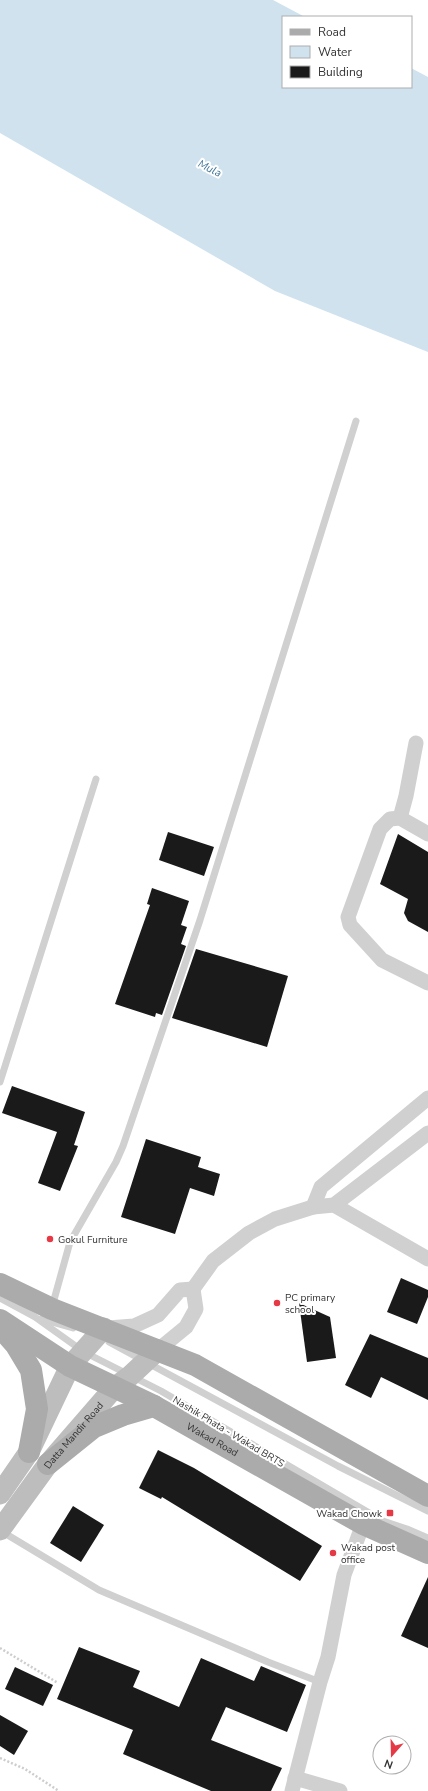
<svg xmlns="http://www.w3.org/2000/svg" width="428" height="1791" font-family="'Nunito Sans',sans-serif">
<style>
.water{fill:#cfe2ee}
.building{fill:#1a1a1a}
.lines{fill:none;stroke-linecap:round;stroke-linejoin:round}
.path{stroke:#cdcdcd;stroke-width:2.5;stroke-dasharray:2 2;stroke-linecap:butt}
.service{stroke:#d0d0d0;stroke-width:7}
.minor{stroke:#d0d0d0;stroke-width:15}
.secondary{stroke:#bdbdbd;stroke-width:21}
.primary{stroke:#ababab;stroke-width:22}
.poi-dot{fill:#e63946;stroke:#fff;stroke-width:1.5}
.labels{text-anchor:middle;stroke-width:4;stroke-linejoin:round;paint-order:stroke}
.poi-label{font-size:10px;fill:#333;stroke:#fff;text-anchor:start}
.street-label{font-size:10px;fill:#333;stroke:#fff}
.water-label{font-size:11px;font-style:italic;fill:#3f7597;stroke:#fff}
</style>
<rect width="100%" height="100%" fill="#fff"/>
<path class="water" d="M 0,0 L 273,0 L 305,17 L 283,17 L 283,87 L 411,87 L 411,68 L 428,77 L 428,352 L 275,291 L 0,133 Z"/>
<g class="building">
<path d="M 168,832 L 214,847 L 204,876 L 159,860 Z"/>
<path d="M 398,834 L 428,852 L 428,932 L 408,921 L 404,913 L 408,899 L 380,884 Z"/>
<path d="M 152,888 L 189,901 L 181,925 L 187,927 L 181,944 L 186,946 L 162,1015 L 156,1013 L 155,1017 L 115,1004 L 150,905 L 147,904 Z"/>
<path d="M 196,949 L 288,976 L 267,1047 L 172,1018 Z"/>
<path d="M 12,1086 L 85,1112 L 74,1145 L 78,1146 L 60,1191 L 38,1183 L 57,1132 L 2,1113 Z"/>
<path d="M 146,1139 L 201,1157 L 198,1167 L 220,1174 L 214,1196 L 190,1188 L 175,1234 L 121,1217 Z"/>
<path d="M 401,1278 L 428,1290 L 428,1297 L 417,1324 L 387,1312 Z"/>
<path d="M 299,1303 L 330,1317 L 336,1358 L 307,1362 Z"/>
<path d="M 370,1334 L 428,1358 L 428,1400 L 381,1377 L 371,1398 L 345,1385 Z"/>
<path d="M 158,1450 L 194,1468 L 322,1546 L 300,1581 L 162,1497 L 161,1499 L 139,1488 Z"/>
<path d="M 73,1506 L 104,1525 L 81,1562 L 50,1543 Z"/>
<path d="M 428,1577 L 428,1648 L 401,1636 Z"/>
<path d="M 79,1647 L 140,1671 L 133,1687 L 179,1707 L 201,1658 L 254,1681 L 261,1666 L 306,1685 L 287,1732 L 226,1707 L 211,1740 L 282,1768 L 271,1791 L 211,1791 L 123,1754 L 133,1730 L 57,1699 Z"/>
<path d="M 15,1667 L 53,1685 L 43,1706 L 5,1689 Z"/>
<path d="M 0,1715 L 28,1731 L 14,1755 L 0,1746 Z"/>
</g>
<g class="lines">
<g class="path">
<path d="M 0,1648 L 58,1683"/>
<path d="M 0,1758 L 25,1769 L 59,1791"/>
</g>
<g class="service">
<path d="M 0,1082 L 96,779"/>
<path d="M 0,1298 L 35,1317 L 84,1352 L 161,1391 L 383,1521 L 407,1529 L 428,1538"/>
<path d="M 52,1307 L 70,1242 L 116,1162 L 123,1146 L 200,920 L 356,421"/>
<path d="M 41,1319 L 73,1328"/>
<path d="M 109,1342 L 338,1466 L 428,1511"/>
<path d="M 1,1531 L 99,1590 L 268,1662 L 320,1682"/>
</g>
<g class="minor">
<path d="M 400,818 L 406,796 L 416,743"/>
<path d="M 428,834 L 400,818 L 390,819 L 380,829 L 348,917 L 350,925 L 382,960 L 428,983"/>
<path d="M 334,1205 L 428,1259"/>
<path d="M 313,1207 L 321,1187 L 428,1098"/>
<path d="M 193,1289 L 213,1261 L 249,1233 L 275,1219 L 313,1207 L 334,1205 L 428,1133"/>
<path d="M 108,1328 L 134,1326 L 158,1315 L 180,1290 L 193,1289"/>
<path d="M 158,1350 L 186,1327 L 196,1309 L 193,1289"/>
<path d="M 295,1778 L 340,1791"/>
<path d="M 292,1791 L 320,1682 L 328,1657 L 344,1575 L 363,1524"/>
</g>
<g class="secondary">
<path d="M 0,1494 L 29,1452 L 70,1366 L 104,1328"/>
<path id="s1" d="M 0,1530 L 48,1464 L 114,1388 L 130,1376 L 158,1350"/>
</g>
<g class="primary">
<path d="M 0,1284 L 52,1309 L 195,1365 L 428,1496"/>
<path id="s2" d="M 0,1320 L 70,1366 L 154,1406 L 363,1524 L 428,1553"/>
<path d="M 2,1329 L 16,1345 L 31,1370 L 37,1409 L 29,1452"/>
<path d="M 48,1464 L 94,1427 L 123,1415 L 154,1406"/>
</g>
</g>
<g class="poi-dot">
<circle cx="50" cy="1239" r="4"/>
<circle cx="277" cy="1303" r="4"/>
<rect x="386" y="1509" width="8" height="8" rx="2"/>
<circle cx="333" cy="1553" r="4"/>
</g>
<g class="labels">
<g class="poi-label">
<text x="58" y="1243">Gokul Furniture</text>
<text x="285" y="1301">PC primary<tspan x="285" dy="12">school</tspan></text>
<text x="382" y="1517" text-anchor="end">Wakad Chowk</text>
<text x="341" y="1551">Wakad post<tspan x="341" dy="12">office</tspan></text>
</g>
<g class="street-label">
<text transform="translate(229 1431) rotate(31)" y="4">Nashik Phata - Wakad BRTS</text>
<text dy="4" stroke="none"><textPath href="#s1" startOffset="120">Datta Mandir Road</textPath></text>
<text dy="4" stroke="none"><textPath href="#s2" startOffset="244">Wakad Road</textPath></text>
</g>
<g class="water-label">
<text transform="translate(210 168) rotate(27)" y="4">Mula</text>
</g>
</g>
<rect x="282" y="16" width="130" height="72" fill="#ffffff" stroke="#adadad"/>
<rect x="290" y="29" width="20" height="6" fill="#ababab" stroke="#adadad"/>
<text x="318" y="36" font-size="12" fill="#333333">Road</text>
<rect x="290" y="46" width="20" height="12" fill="#cfe2ee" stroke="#adadad"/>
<text x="318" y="56" font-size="12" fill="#333333">Water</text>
<rect x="290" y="66" width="20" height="12" fill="#1a1a1a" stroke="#adadad"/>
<text x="318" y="76" font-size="12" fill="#333333">Building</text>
<g transform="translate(392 1755) rotate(200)"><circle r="19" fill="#ffffff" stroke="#adadad"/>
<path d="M0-3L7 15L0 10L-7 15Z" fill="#e63946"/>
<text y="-6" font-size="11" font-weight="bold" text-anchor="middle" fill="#333333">N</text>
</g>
</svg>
